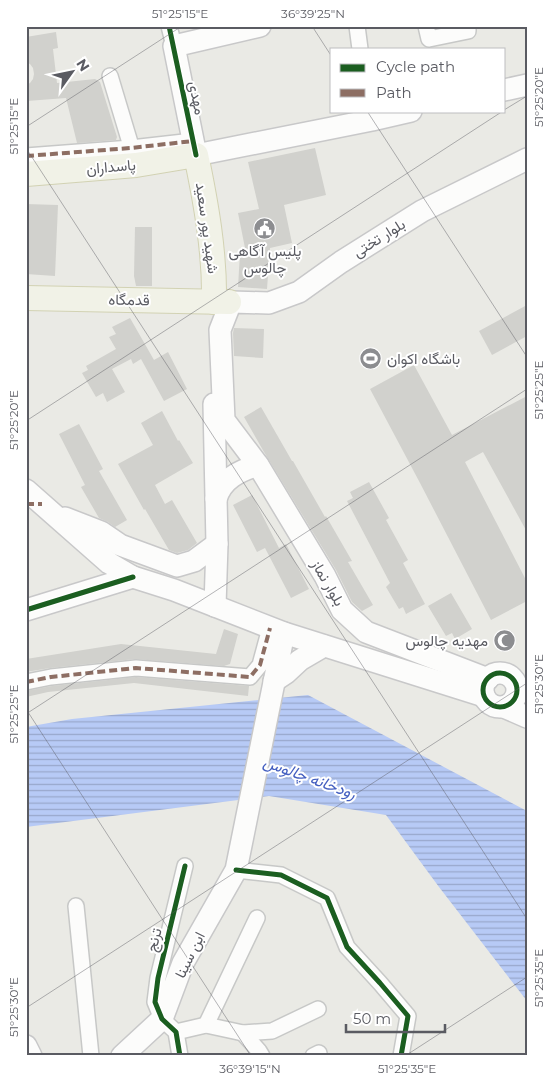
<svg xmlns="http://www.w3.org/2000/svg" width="553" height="1082" font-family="Montserrat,Vazirmatn,sans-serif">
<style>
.water{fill:url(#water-rules)}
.building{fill:#d1d1cd}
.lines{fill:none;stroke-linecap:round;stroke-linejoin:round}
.street-casing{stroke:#c7c8c7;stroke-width:18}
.secondary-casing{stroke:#c8c8c9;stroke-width:24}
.primary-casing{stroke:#d2d2b3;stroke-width:26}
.street{stroke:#fcfcfb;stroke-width:15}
.secondary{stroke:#fcfcfb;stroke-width:21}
.primary{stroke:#f1f2e7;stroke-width:24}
.quiet{stroke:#8d6e63;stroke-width:4;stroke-dasharray:8 4;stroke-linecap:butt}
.cycleway-casing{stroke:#fff;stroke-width:8}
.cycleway{stroke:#1b5e20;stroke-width:5}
.ticks{fill:none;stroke:#5a5b62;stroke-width:1;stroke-opacity:0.45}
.labels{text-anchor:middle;stroke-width:4;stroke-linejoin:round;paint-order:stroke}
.street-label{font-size:15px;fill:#5a5b62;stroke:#fff}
.poi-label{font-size:15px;fill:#5a5b62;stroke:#fff}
.water-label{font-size:16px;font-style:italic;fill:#445fc0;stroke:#fff}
.neatline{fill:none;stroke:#5a5b62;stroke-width:2}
.ticks-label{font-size:12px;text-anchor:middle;fill:#5a5b62}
</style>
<defs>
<pattern id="water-rules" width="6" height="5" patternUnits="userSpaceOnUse" patternTransform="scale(1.25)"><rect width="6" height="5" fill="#b7caf6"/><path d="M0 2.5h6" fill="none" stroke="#98a7cb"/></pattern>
</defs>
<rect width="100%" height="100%" fill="#eaeae5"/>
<path class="water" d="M 308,695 L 527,811 L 527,1001 L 439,887 L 386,815 L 269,796 L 26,827 L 26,727 L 72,719 Z"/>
<g class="building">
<path d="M 56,32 L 58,48 L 53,49 L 57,83 L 95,79 L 100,82 L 117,137 L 116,140 L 77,143 L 66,98 L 27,101 L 26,85 L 30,83 L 33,79 L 34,74 L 33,68 L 30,64 L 26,62 L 26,37 Z"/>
<path d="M 315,148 L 326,195 L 284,205 L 292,243 L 270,248 L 267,289 L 238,287 L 240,253 L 246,253 L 238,213 L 259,209 L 248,162 Z"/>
<path d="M 26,204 L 58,205 L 55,276 L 26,274 Z"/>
<path d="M 135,227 L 152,227 L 152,286 L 136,286 L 134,276 Z"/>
<path d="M 527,305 L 527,336 L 492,355 L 479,331 Z"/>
<path d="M 130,318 L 154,360 L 168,352 L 187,389 L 164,401 L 141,359 L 133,364 L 131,359 L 112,369 L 125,392 L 107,402 L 103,393 L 96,397 L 82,373 L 88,370 L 86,366 L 116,349 L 109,337 L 116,334 L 112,327 Z"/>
<path d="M 234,328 L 264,329 L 263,358 L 234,356 L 233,333 Z"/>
<path d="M 414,365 L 452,435 L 527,396 L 527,532 L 483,452 L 465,462 L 527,582 L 527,601 L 491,620 L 420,483 L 370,389 Z"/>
<path d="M 261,407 L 292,461 L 293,461 L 325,517 L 326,516 L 352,561 L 348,562 L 373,605 L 362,611 L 352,602 L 336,570 L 264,452 L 244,417 Z"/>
<path d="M 162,411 L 178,441 L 179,440 L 193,463 L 155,485 L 165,504 L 172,500 L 197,543 L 188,550 L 177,553 L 169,550 L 145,509 L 144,510 L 118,464 L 153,445 L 141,423 Z"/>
<path d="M 79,424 L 103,469 L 99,471 L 127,520 L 115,527 L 108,522 L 99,518 L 81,487 L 85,485 L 59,434 Z"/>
<path d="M 369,482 L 389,518 L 386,520 L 408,560 L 403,563 L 425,604 L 406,614 L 403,607 L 399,609 L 386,587 L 390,583 L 347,501 L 353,498 L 350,492 Z"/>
<path d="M 252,495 L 279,548 L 286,544 L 309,589 L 291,598 L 265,548 L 257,552 L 233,505 Z"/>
<path d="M 451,593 L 472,629 L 455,639 L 452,633 L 446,636 L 428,606 Z"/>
<path d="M 224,629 L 238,634 L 230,664 L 224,666 L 135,659 L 50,668 L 26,672 L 26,659 L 121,644 L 216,654 Z"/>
<path d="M 136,677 L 249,686 L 248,696 L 134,683 L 48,692 L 26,697 L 26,691 L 52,686 Z"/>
</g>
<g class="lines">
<defs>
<g id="street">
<path d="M 169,26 L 174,46"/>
<path d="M 357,26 L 360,49"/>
<path d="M 426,26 L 429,39 L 468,31 L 468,26"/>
<path d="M 110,76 L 134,156"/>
<path d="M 26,156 L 131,148 L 193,141"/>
<path d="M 26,682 L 51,677 L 136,668 L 250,677 L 260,665 L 270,628"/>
<path d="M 236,870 L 281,875 L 327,898 L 347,947 L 380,983 L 408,1016 L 401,1056"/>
<path d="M 76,906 L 91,1056"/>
<path d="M 206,1025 L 257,918"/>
<path d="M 176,1032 L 206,1025 L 243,1033 L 272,1031 L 318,1009"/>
<path d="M 243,1033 L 259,1051 L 262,1056"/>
<path d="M 180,1056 L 176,1032 L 162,1019 L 155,1002 L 158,978 L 185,866"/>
<path d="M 313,1056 L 319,1053"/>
</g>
<g id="secondary">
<path d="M 260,26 L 174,46 L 196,155 L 372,120 L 411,111"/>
<path d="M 504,90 L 527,85"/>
<path d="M 214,404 L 217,544 L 215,606"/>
<path d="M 26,490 L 109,563 L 133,577 L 174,590 L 284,633 L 484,696"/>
<path d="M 216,499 C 222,479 239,471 258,465"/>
<path d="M 65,518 L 101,532 L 120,545 L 177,566 L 194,561 L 217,544"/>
<path d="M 26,610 L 133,577"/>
<circle cx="500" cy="690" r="17"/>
<path d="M 488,679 L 366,632 L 342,610 L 325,576 L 258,465 L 224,420 L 220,330 L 231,302 L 269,303 L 299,292 L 341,262 L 422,211 L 527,159"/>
<path d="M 274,681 L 286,673 L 300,660 L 324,646"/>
<path d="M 504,707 L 527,717"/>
<path d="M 26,1046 L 31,1056"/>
<path d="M 122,1056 L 162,1019 L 183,963 L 236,870 L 284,633"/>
</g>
<g id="primary">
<path d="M 26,174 L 136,165 L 196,155 C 206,203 215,253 214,302"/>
<path d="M 26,298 L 229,302"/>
</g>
</defs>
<use href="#street" class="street-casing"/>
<use href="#secondary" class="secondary-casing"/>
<use href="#primary" class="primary-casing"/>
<use href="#street" class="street"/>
<use href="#secondary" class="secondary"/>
<use href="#primary" class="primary"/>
<g class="quiet">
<path d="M 26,156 L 131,148 L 193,141"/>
<path d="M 26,504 L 42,504"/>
<path d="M 26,682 L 51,677 L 136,668 L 250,677 L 260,665 L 270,628"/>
</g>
<defs>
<g id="cycleway">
<path d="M 169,26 L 196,155"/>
<path d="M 26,610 L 133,577"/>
<circle cx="500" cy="690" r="17"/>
<path d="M 236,870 L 281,875 L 327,898 L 347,947 L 380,983 L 408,1016 L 401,1056"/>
<path d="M 180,1056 L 176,1032 L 162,1019 L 155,1002 L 158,978 L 185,866"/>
</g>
</defs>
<use href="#cycleway" class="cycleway-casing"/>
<use href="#cycleway" class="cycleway"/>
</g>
<path class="ticks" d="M 312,26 L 332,57M 504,110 L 527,96M 367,111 L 527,357M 26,127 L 182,26M 26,148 L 527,919M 26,421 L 503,111M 26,709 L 251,1056M 26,714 L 527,389M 26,1008 L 527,683M 405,1056 L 527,977"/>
<defs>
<symbol id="civic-disc" viewBox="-11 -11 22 22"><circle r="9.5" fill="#8c8d90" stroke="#fff"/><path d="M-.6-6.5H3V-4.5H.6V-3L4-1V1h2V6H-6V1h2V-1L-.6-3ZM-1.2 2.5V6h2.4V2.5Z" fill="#fff"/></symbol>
<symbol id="stadium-disc" viewBox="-11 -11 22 22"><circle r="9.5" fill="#8c8d90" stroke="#fff"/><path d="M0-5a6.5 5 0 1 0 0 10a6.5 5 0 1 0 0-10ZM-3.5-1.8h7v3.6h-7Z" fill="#fff"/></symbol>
<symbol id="mosque-disc" viewBox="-11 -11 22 22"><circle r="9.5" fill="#8c8d90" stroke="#fff"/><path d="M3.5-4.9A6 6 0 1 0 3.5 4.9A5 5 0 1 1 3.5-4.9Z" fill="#fff"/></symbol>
</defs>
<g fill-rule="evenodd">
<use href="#civic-disc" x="252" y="216" width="25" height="25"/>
<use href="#stadium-disc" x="358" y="346" width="25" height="25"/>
<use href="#mosque-disc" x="492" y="628" width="25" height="25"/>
</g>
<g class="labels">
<g class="street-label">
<text transform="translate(197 98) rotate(79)" y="5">مهدی</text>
<text transform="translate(111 167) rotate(-5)" y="5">پاسداران</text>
<text transform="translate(207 228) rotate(82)" y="5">شهید پور سعید</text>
<text transform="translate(379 238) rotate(-32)" y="5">بلوار تختی</text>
<text transform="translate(129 300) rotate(1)" y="5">قدمگاه</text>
<text transform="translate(328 583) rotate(60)" y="5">بلوار نماز</text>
<text transform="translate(154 940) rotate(-76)" y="5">ترنج</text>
<text transform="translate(190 955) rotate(-64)" y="5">ابن سینا</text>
</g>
<g class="poi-label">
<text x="265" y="256">پلیس آگاهی<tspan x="265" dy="17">چالوس</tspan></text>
<text x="387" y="364" text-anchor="start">باشگاه اکوان</text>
<text x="488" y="646" text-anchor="end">مهدیه چالوس</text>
</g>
<g class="water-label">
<text transform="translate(310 777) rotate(20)" y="6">رودخانه چالوس</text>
</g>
</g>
<rect width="553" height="1082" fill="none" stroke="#ffffff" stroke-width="55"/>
<rect x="330" y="48" width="175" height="65" fill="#ffffff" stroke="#bdbdc0"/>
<rect x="340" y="64" width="25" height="8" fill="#1b5e20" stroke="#bdbdc0"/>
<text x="376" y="72" font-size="15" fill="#5a5b62">Cycle path</text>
<rect x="340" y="89" width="25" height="8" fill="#8d6e63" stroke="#bdbdc0"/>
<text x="376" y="98" font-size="15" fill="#5a5b62">Path</text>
<g transform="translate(72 72) rotate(57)" stroke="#ffffff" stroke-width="4" paint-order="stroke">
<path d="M0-4L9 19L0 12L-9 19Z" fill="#5a5b62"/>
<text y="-8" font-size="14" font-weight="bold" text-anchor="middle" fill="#5a5b62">N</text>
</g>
<path d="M346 1024v8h99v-8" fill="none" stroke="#5a5b62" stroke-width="2.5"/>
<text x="353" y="1024" font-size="15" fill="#5a5b62" stroke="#ffffff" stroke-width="4" paint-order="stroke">50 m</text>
<rect x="28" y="28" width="498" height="1026" class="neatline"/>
<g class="ticks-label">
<text x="180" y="18">51°25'15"E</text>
<text x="313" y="18">36°39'25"N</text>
<text transform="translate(539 97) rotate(-90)" y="4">51°25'20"E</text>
<text transform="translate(14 126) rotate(-90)" y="4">51°25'15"E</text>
<text transform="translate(539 390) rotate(-90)" y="4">51°25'25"E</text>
<text transform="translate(14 420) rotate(-90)" y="4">51°25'20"E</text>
<text transform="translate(539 684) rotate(-90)" y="4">51°25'30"E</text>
<text transform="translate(14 714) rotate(-90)" y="4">51°25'25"E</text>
<text transform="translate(539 978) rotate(-90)" y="4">51°25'35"E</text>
<text transform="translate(14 1007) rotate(-90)" y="4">51°25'30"E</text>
<text x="250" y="1073">36°39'15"N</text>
<text x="407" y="1073">51°25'35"E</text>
</g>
</svg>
